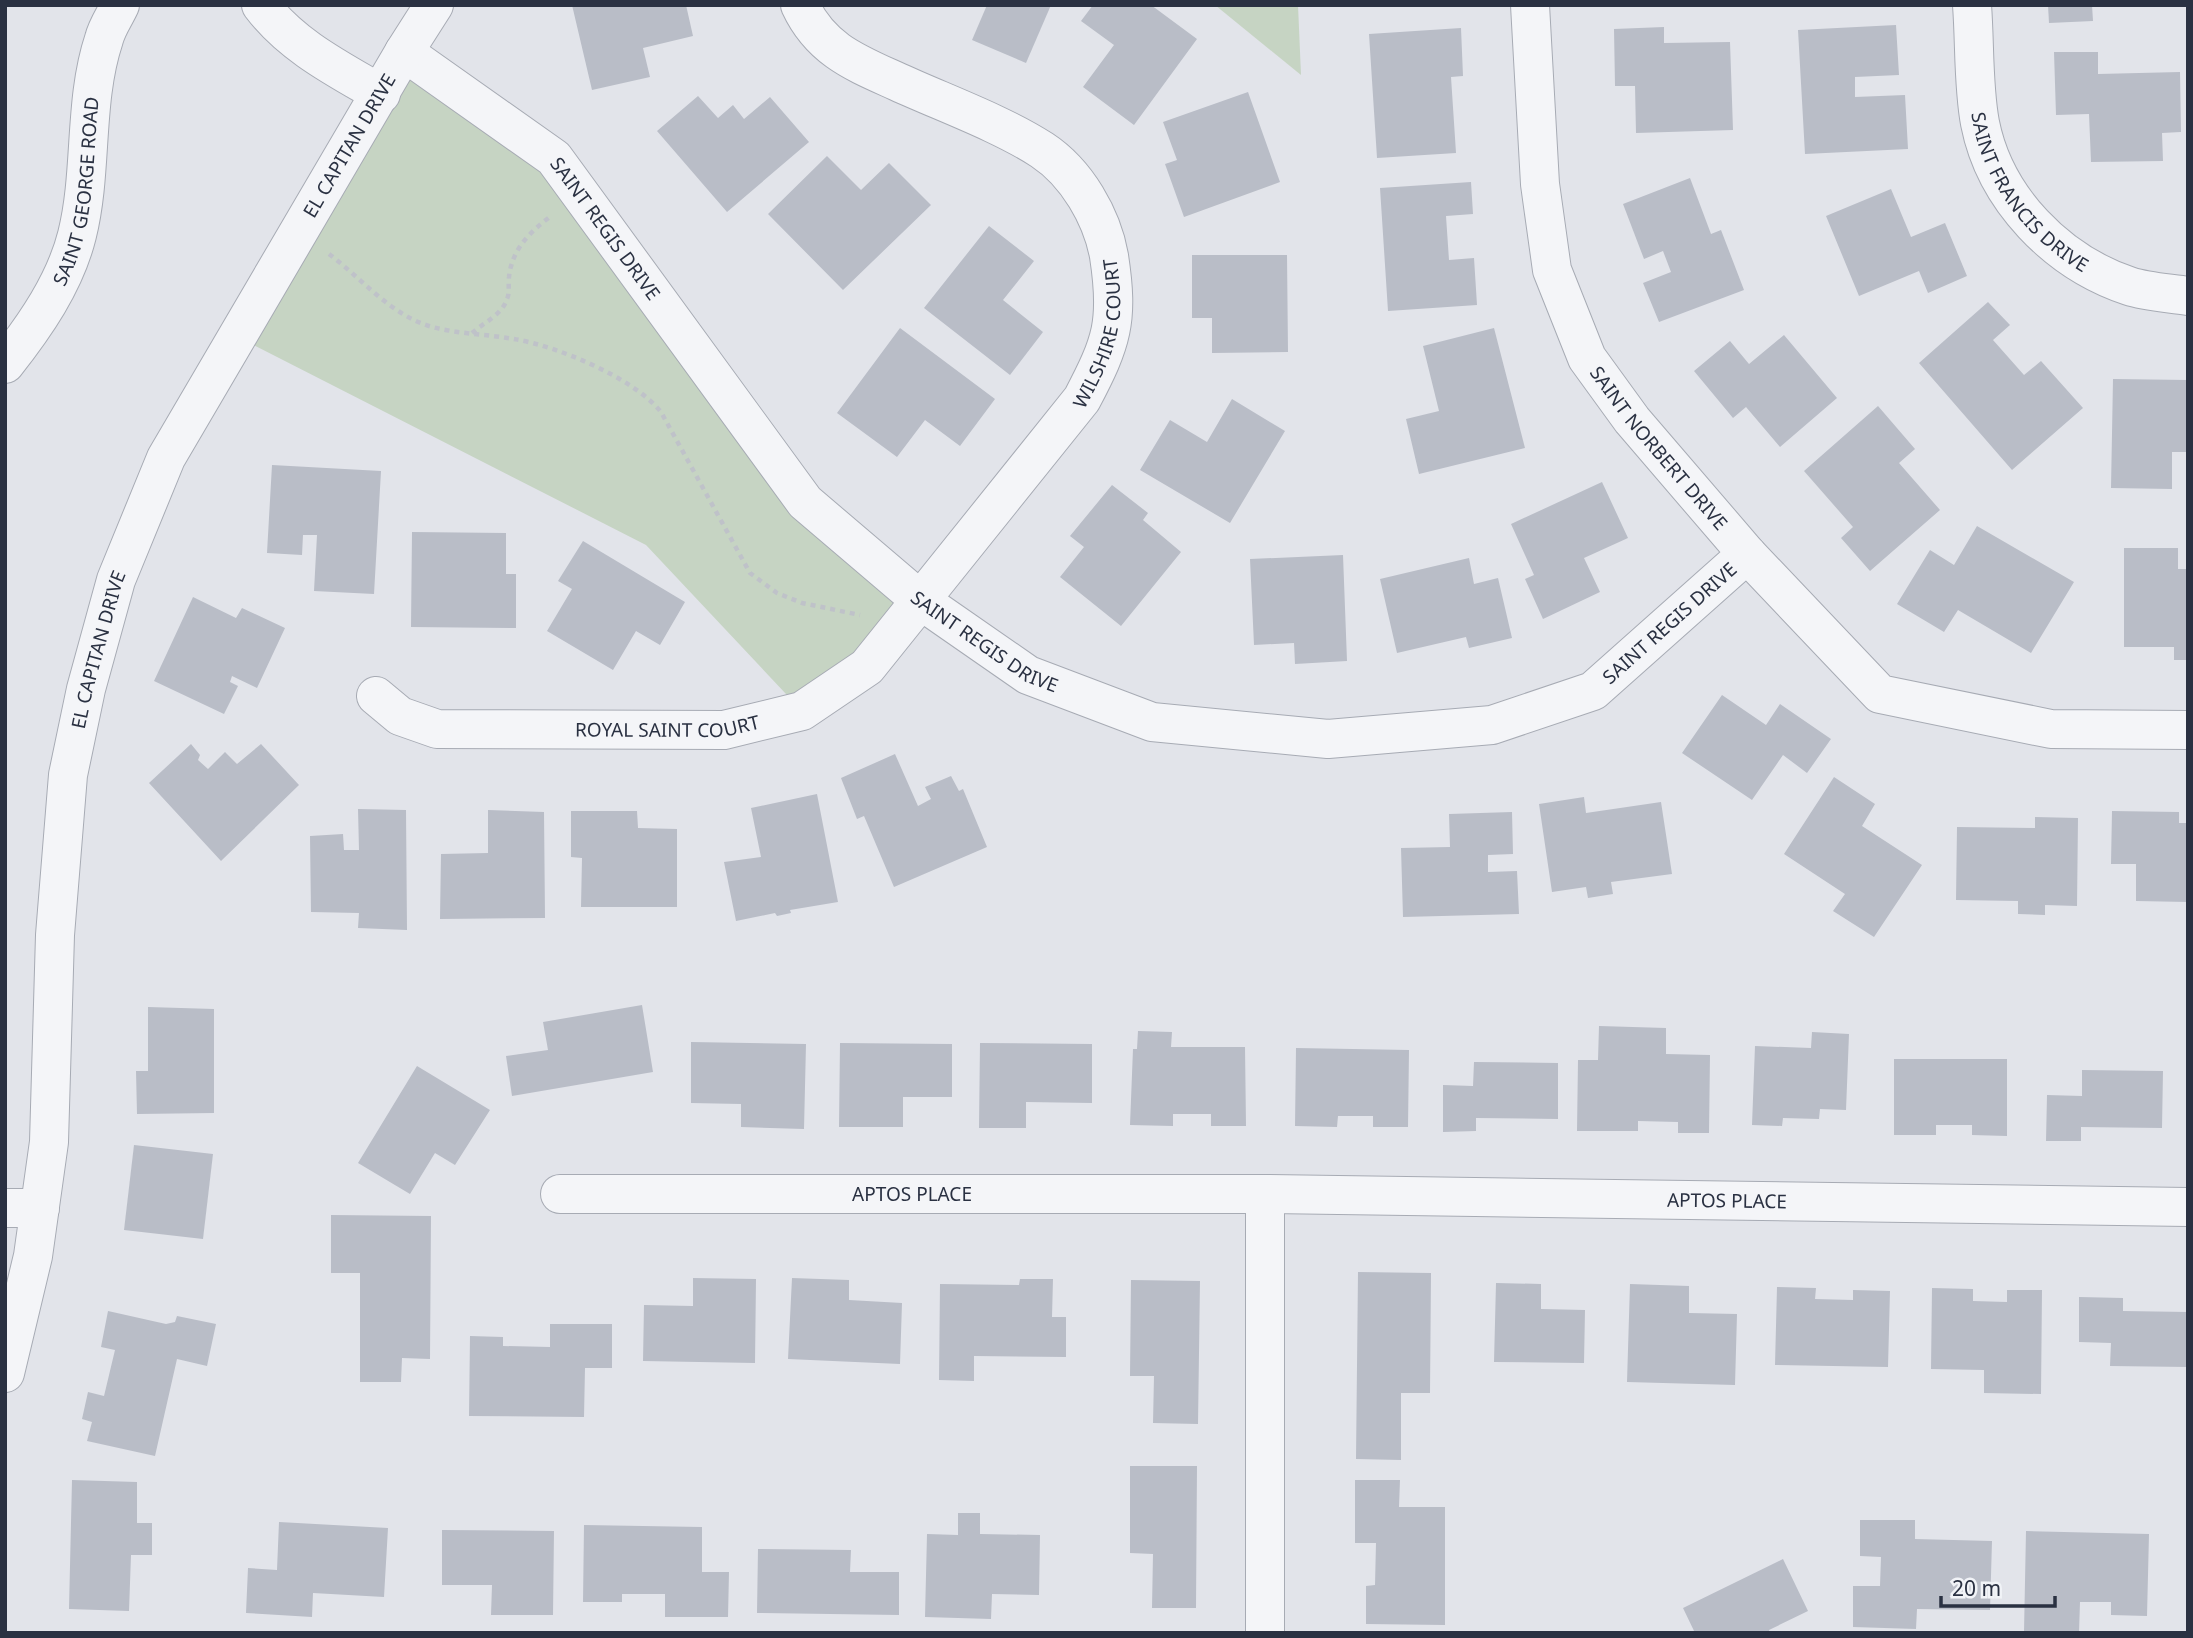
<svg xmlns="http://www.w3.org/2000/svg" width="2193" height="1638" font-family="'Noto Sans',sans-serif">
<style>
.green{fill:#c6d4c3}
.building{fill:#b9bdc7}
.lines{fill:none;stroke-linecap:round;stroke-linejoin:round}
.minor-casing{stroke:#a7abb4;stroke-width:40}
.path{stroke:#bfc2c9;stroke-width:4.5;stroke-dasharray:5 5;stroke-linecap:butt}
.minor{stroke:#f4f5f8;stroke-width:38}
.labels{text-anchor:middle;stroke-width:5;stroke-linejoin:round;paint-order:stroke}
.street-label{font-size:19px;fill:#2a3142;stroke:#f1f3f7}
</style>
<rect width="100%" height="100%" fill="#e2e4ea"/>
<g class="green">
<path d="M 1215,5 L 1298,5 L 1301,75 Z"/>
<path d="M 404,52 L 554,158 L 805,502 L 920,600 L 802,711 L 646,545 L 236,336 Z"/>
</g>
<g class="building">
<path d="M 572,5 L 686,5 L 693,36 L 643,48 L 650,77 L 592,90 Z"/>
<path d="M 987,5 L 1051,5 L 1026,63 L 972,40 Z"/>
<path d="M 1093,5 L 1151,5 L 1197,39 L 1134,125 L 1083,87 L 1114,45 L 1081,21 Z"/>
<path d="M 2048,5 L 2092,5 L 2093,21 L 2049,23 Z"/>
<path d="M 1896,25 L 1899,75 L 1855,77 L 1855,97 L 1905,95 L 1908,149 L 1805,154 L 1798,30 Z"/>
<path d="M 1664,27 L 1664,43 L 1730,42 L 1733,130 L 1636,133 L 1635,86 L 1615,86 L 1614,29 Z"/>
<path d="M 1461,28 L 1463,76 L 1451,77 L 1456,153 L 1377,158 L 1369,34 Z"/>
<path d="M 2054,52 L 2098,52 L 2098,74 L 2180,72 L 2181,132 L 2162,133 L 2163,161 L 2091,162 L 2089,114 L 2056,115 Z"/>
<path d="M 1248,92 L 1280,182 L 1184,217 L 1165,164 L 1177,160 L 1163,122 Z"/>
<path d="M 698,96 L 718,118 L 733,105 L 744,119 L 770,97 L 809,142 L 727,212 L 657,131 Z"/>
<path d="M 827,156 L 861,190 L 889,163 L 931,205 L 843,290 L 768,214 Z"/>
<path d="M 1690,178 L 1711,234 L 1721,230 L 1744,290 L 1659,322 L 1643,283 L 1671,272 L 1663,251 L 1644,259 L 1623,204 Z"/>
<path d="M 1471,182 L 1473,214 L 1446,216 L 1449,260 L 1474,258 L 1477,305 L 1388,311 L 1380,188 Z"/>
<path d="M 1891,189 L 1911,237 L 1945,223 L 1967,276 L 1928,293 L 1919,271 L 1859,296 L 1826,216 Z"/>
<path d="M 989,226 L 1034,261 L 1003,300 L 1043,332 L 1010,375 L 924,308 Z"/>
<path d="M 1192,255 L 1287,255 L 1288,352 L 1212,353 L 1212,318 L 1192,318 Z"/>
<path d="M 1988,302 L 2010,325 L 1993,340 L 2024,375 L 2041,361 L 2083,408 L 2012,470 L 1919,363 Z"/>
<path d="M 900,328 L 995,399 L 960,446 L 925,420 L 897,457 L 837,413 Z"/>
<path d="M 1494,328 L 1525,448 L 1419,474 L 1406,419 L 1439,411 L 1423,346 Z"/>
<path d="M 1784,335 L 1837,398 L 1780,447 L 1746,407 L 1733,418 L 1694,371 L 1730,341 L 1749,364 Z"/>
<path d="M 2113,379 L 2188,380 L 2188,452 L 2172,452 L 2172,489 L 2111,488 Z"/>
<path d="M 1232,399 L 1285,431 L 1230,523 L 1140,470 L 1170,420 L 1207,442 Z"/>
<path d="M 1878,406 L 1915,449 L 1899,463 L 1940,510 L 1870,571 L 1841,538 L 1853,527 L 1804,471 Z"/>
<path d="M 272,465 L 381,471 L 374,594 L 314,591 L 317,535 L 303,535 L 302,555 L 267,553 Z"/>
<path d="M 1602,482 L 1628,538 L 1584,558 L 1600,592 L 1543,619 L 1525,579 L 1534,575 L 1511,524 Z"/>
<path d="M 1112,485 L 1148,513 L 1143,520 L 1181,552 L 1121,626 L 1060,577 L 1084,547 L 1070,536 Z"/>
<path d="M 1977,526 L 2074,582 L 2031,653 L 1958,610 L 1944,632 L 1897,604 L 1930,550 L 1954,565 Z"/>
<path d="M 412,532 L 506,533 L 506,574 L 516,574 L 516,628 L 411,627 Z"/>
<path d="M 583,541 L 685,602 L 660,645 L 636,631 L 613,670 L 547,631 L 572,589 L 558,581 Z"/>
<path d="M 2124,548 L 2178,548 L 2178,569 L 2188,569 L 2188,660 L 2174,660 L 2174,647 L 2124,647 Z"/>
<path d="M 1343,555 L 1347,661 L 1295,664 L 1294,643 L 1254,645 L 1250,559 Z"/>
<path d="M 1469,558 L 1474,584 L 1498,578 L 1512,638 L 1469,648 L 1466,637 L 1397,653 L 1380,579 Z"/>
<path d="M 193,597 L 236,618 L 242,608 L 285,628 L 257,688 L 232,676 L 230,682 L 238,686 L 224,714 L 154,681 Z"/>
<path d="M 1722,695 L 1766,725 L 1780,704 L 1831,739 L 1807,773 L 1783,755 L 1752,800 L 1682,753 Z"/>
<path d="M 191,744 L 200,755 L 198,760 L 208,769 L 225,752 L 237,764 L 261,744 L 299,785 L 221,861 L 149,783 Z"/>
<path d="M 895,754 L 918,806 L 931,799 L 925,787 L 951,776 L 959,791 L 963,789 L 987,847 L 894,887 L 864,816 L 857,819 L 841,778 Z"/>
<path d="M 1834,777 L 1875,804 L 1862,826 L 1922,865 L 1874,937 L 1833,911 L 1845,894 L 1784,854 Z"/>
<path d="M 817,794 L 838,902 L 790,910 L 791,913 L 777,916 L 775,913 L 736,921 L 724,862 L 761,857 L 751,808 Z"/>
<path d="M 1584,797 L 1586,813 L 1661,802 L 1672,874 L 1611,882 L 1613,894 L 1588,898 L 1586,887 L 1552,892 L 1539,804 Z"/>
<path d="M 358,809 L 406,810 L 407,930 L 358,928 L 359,913 L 311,912 L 310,836 L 343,834 L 344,850 L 359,850 Z"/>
<path d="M 488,810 L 544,812 L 545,918 L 440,919 L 441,854 L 488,853 Z"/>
<path d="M 571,811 L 637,811 L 638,828 L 677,829 L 677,907 L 581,907 L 582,858 L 571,857 Z"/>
<path d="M 2112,811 L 2179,812 L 2179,823 L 2188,823 L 2188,902 L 2136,901 L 2136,864 L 2111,864 Z"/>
<path d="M 1512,812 L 1513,854 L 1488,855 L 1488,872 L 1517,871 L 1519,914 L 1403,917 L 1401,848 L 1450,847 L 1449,814 Z"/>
<path d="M 2035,817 L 2078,818 L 2077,906 L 2045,905 L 2045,915 L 2018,914 L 2018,901 L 1956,900 L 1957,827 L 2035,828 Z"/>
<path d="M 642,1005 L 653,1072 L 512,1096 L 506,1056 L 548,1050 L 543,1022 Z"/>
<path d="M 148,1007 L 214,1009 L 214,1113 L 137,1114 L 136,1071 L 148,1071 Z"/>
<path d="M 1599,1026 L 1666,1028 L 1666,1054 L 1710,1055 L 1709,1133 L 1678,1133 L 1678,1122 L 1638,1121 L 1638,1131 L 1577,1131 L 1578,1060 L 1598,1060 Z"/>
<path d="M 1138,1031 L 1172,1032 L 1171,1047 L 1245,1047 L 1246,1126 L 1211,1126 L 1211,1114 L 1173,1114 L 1173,1126 L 1130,1125 L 1133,1049 L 1137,1049 Z"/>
<path d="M 1812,1032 L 1849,1034 L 1846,1110 L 1820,1109 L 1819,1119 L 1783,1118 L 1782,1126 L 1752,1125 L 1755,1046 L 1811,1048 Z"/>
<path d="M 691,1042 L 806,1044 L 804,1129 L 741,1127 L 741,1104 L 691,1103 Z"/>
<path d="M 840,1043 L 952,1044 L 952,1097 L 903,1097 L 903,1127 L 839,1127 Z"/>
<path d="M 980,1043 L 1092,1044 L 1092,1103 L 1026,1102 L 1026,1128 L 979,1128 Z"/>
<path d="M 1296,1048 L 1409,1050 L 1408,1127 L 1373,1127 L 1373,1116 L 1338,1116 L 1337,1127 L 1295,1126 Z"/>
<path d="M 1894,1059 L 2007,1059 L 2007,1136 L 1972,1135 L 1972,1125 L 1936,1125 L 1936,1135 L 1894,1135 Z"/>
<path d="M 1474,1062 L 1558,1063 L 1558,1119 L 1476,1118 L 1476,1131 L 1443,1132 L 1443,1085 L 1473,1086 Z"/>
<path d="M 417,1066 L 490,1110 L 455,1165 L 435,1153 L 410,1194 L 358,1163 Z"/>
<path d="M 2082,1070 L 2163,1071 L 2162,1128 L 2081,1127 L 2081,1141 L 2046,1141 L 2047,1095 L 2082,1096 Z"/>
<path d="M 134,1145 L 213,1154 L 203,1239 L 124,1230 Z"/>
<path d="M 331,1215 L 431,1216 L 430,1359 L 402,1358 L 401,1382 L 360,1382 L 360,1273 L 331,1273 Z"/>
<path d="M 1358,1272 L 1431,1273 L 1430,1393 L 1401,1393 L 1401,1460 L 1356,1459 Z"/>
<path d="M 693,1278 L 756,1279 L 755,1363 L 643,1361 L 644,1305 L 693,1306 Z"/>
<path d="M 792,1278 L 849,1280 L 849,1300 L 902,1303 L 900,1364 L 788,1359 Z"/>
<path d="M 1020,1279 L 1053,1279 L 1052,1317 L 1066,1317 L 1066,1357 L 974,1356 L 974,1381 L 939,1380 L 940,1284 L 1019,1285 Z"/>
<path d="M 1131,1280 L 1200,1281 L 1198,1424 L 1153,1423 L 1154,1376 L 1130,1376 Z"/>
<path d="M 1496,1283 L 1541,1284 L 1541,1309 L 1585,1310 L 1584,1363 L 1494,1362 Z"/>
<path d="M 1630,1284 L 1689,1286 L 1689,1313 L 1737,1314 L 1735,1385 L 1627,1382 Z"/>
<path d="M 1777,1287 L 1816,1288 L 1815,1299 L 1853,1300 L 1853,1290 L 1890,1291 L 1888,1367 L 1775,1365 Z"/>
<path d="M 1932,1288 L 1973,1289 L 1973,1301 L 2007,1302 L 2007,1290 L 2042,1290 L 2041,1394 L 1984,1393 L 1984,1370 L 1931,1369 Z"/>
<path d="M 2079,1297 L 2123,1298 L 2123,1311 L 2188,1312 L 2188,1367 L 2110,1366 L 2111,1343 L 2079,1342 Z"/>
<path d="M 108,1311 L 166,1324 L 175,1322 L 177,1316 L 216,1324 L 207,1366 L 177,1359 L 155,1456 L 87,1441 L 92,1422 L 82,1419 L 88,1392 L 104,1396 L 115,1350 L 101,1347 Z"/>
<path d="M 550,1324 L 612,1324 L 612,1368 L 585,1368 L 584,1417 L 469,1416 L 470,1336 L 503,1337 L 503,1346 L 550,1347 Z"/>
<path d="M 1130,1466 L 1197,1466 L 1196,1608 L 1152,1608 L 1153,1554 L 1130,1553 Z"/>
<path d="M 72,1480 L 137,1482 L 137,1523 L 152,1523 L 152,1555 L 131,1555 L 129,1611 L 69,1609 Z"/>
<path d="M 1355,1480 L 1400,1480 L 1399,1507 L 1445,1507 L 1445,1625 L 1366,1624 L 1366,1586 L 1375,1585 L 1376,1543 L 1355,1543 Z"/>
<path d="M 958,1513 L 980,1513 L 980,1534 L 1040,1535 L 1039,1595 L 992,1594 L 991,1619 L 925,1617 L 927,1534 L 958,1535 Z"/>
<path d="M 1860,1520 L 1915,1520 L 1915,1539 L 1992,1541 L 1990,1610 L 1917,1609 L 1916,1629 L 1853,1627 L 1853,1586 L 1880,1586 L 1881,1557 L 1860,1556 Z"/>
<path d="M 279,1522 L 388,1528 L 384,1597 L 313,1593 L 312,1617 L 246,1613 L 248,1568 L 277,1570 Z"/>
<path d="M 584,1525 L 702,1527 L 702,1572 L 729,1572 L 728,1617 L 665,1617 L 665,1594 L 622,1594 L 622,1602 L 583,1602 Z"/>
<path d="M 442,1530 L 554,1531 L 553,1615 L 491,1615 L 492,1585 L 442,1585 Z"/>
<path d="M 2026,1531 L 2149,1534 L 2147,1616 L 2111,1615 L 2111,1602 L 2080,1602 L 2079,1633 L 2024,1632 Z"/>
<path d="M 758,1549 L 851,1550 L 850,1572 L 899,1572 L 899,1615 L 757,1613 Z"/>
<path d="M 1783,1559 L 1808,1611 L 1769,1630 L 1770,1633 L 1695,1633 L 1683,1608 Z"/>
</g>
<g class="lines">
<defs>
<g id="minor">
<path d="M 261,5 C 292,46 338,69 381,94"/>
<path id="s1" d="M 1530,5 L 1540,184 L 1552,270 L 1587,358 L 1632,420 L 1747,554 L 1880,694 L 2051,729 L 2188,730"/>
<path id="s2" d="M 1972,5 C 1975,44 1973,86 1980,123 C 1995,199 2057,262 2129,286 C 2147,292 2169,293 2188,296"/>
<path id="s3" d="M 404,52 L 554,158 L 805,502 L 920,600 L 1028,675 L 1152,722 L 1328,739 L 1492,725 L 1593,691 L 1747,554"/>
<path id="s4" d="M 5,364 C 35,326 65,283 77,235 C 93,171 83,102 104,39 C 107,27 115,16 120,5"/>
<path id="s5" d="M 376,696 L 400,716 L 437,729 L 724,730 L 802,711 L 867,667 L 1082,399 C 1112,342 1119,321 1109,256 C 1102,217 1077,173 1042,150 C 1000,123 944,103 898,82 C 856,63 821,50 800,5"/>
<path id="s6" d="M 560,1194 L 1265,1194 L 2188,1207"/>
<path d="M 1265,1194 L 1265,1633"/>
<path d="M 5,1208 L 40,1208"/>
<path id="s7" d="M 5,1373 L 33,1256 L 49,1142 L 55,935 L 68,775 L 86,689 L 116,580 L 166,458 L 404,52 L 434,5"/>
</g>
</defs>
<use href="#minor" class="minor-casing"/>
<g class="path">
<path d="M 329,254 C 361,278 390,314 429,326 C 456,334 486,334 514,339 C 557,346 634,378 661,412 L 750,573 L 777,593 L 802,603 L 860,615"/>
<path d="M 472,333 C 483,323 502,315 507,299 C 510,293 508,284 509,277 C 512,249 530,232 551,216"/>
</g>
<use href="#minor" class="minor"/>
</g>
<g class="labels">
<g class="street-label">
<text dy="7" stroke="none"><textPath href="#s7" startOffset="1298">EL CAPITAN DRIVE</textPath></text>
<text dy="7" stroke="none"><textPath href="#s2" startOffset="205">SAINT FRANCIS DRIVE</textPath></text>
<text dy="7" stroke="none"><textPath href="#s4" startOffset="192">SAINT GEORGE ROAD</textPath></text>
<text dy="7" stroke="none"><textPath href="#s3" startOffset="271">SAINT REGIS DRIVE</textPath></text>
<text dy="7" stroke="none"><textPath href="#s5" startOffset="929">WILSHIRE COURT</textPath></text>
<text dy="7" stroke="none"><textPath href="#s1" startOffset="476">SAINT NORBERT DRIVE</textPath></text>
<text dy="7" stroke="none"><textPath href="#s3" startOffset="1575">SAINT REGIS DRIVE</textPath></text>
<text dy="7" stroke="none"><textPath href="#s3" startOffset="838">SAINT REGIS DRIVE</textPath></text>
<text dy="7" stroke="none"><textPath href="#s7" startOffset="732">EL CAPITAN DRIVE</textPath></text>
<text dy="7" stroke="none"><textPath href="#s5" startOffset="301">ROYAL SAINT COURT</textPath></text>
<text dy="7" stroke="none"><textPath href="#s6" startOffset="352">APTOS PLACE</textPath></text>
<text dy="7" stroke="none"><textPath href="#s6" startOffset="1167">APTOS PLACE</textPath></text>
</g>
</g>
<rect width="2193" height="1638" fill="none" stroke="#2a3142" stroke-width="14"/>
<path d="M1941 1596v10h114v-10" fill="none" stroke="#2a3142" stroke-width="3.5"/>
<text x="1952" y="1596" font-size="21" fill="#2a3142" stroke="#f1f3f7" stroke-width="5" paint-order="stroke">20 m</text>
</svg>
